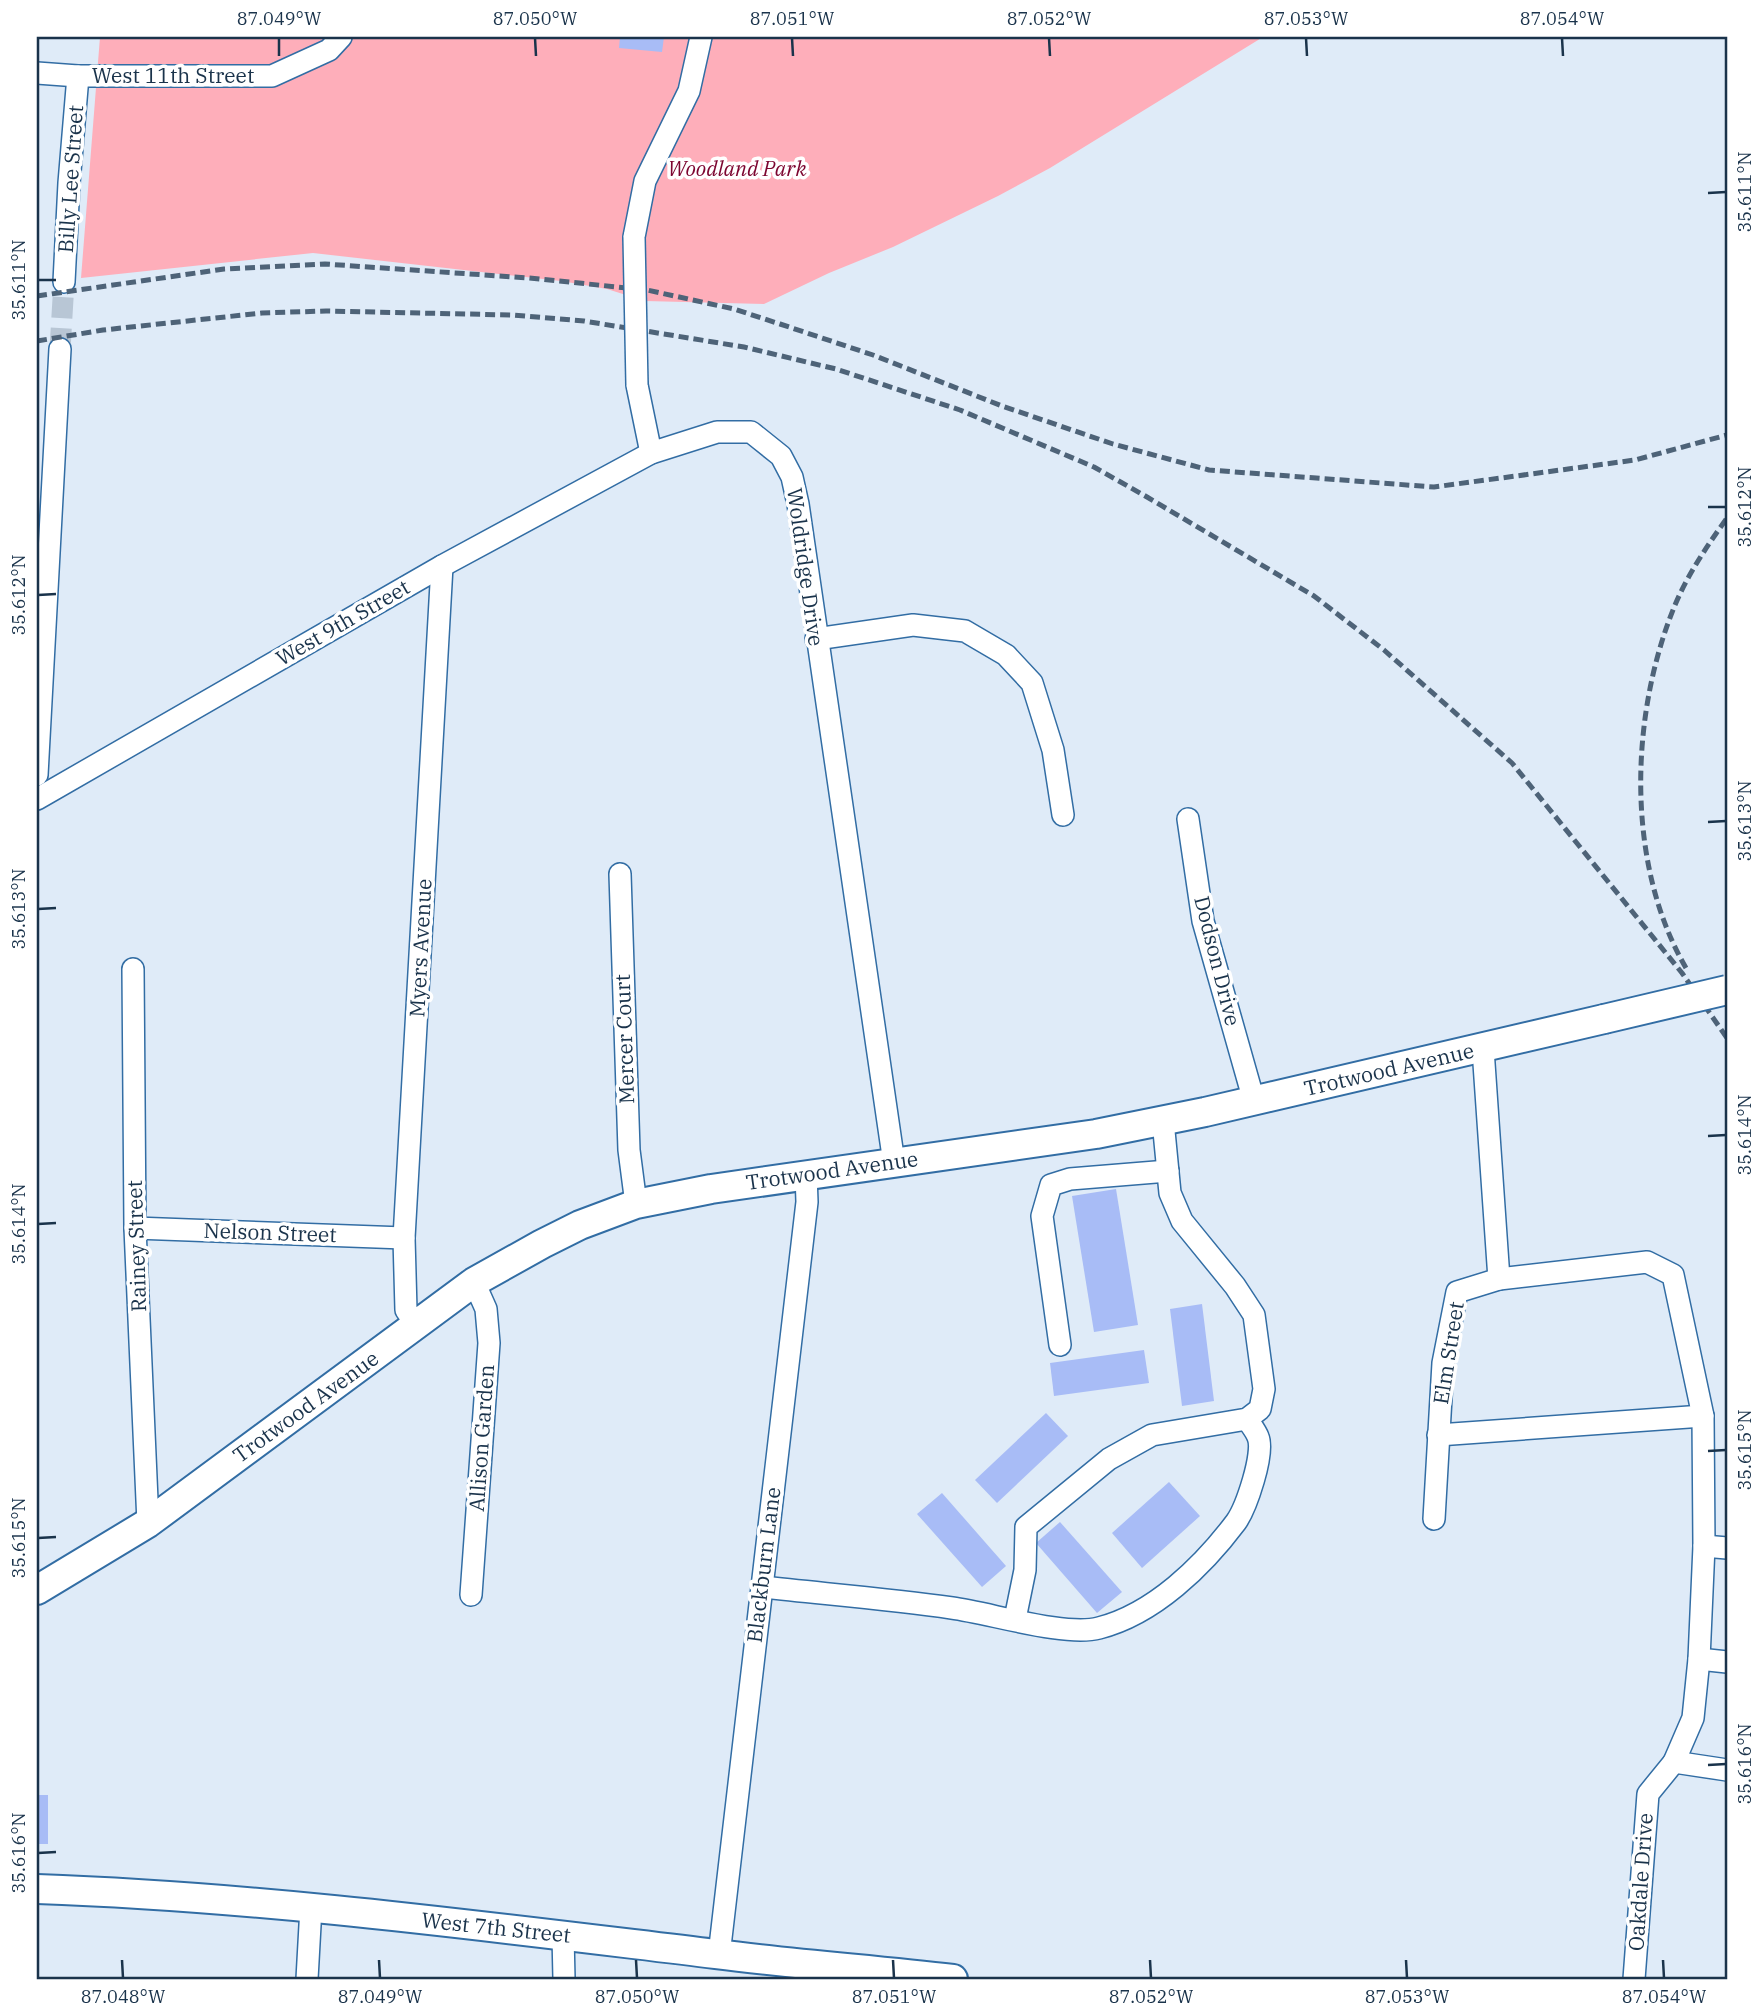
<svg xmlns="http://www.w3.org/2000/svg" width="1764" height="2016" font-family="'IBM Plex Serif',serif">
<style>
.green{fill:#feaeba}
.building{fill:#a8bcf6}
.lines{fill:none;stroke-linecap:round;stroke-linejoin:round}
.minor-tunnel{stroke:#b8c6d5;stroke-width:21;stroke-dasharray:21 10;stroke-linecap:butt}
.minor-casing{stroke:#326da4;stroke-width:24}
.major-casing{stroke:#326da4;stroke-width:32}
.minor{stroke:#fff;stroke-width:21}
.major{stroke:#fff;stroke-width:28}
.rail{stroke:#4e6378;stroke-width:5;stroke-dasharray:10 5;stroke-linecap:butt}
.minor-bridge-casing{stroke:#326da4;stroke-width:24;stroke-linecap:butt}
.major-bridge-casing{stroke:#326da4;stroke-width:32;stroke-linecap:butt}
.minor-bridge{stroke:#fff;stroke-width:21}
.major-bridge{stroke:#fff;stroke-width:28}
.ticks{fill:none;stroke:#1a334b;stroke-width:2.5}
.labels{text-anchor:middle;stroke-width:7;stroke-linejoin:round;paint-order:stroke}
.street-label{font-size:21px;fill:#1a334b;stroke:#fff}
.park-label{font-size:21px;font-style:italic;fill:#7c0530;stroke:#fff}
.neatline{fill:none;stroke:#1a334b;stroke-width:2.5}
.ticks-label{font-size:18px;text-anchor:middle;fill:#1a334b}
</style>
<rect width="100%" height="100%" fill="#dfebf8"/>
<path class="green" d="M 100,37 L 1263,37 L 1050,168 L 998,196 L 893,247 L 829,273 L 764,304 L 645,301 L 607,289 L 561,281 L 313,253 L 81,278 Z"/>
<g class="building">
<path d="M 620,37 L 664,37 L 662,52 L 619,48 Z"/>
<path d="M 1116,1189 L 1138,1325 L 1094,1332 L 1072,1196 Z"/>
<path d="M 1202,1304 L 1214,1401 L 1182,1406 L 1170,1309 Z"/>
<path d="M 1144,1350 L 1149,1383 L 1054,1396 L 1050,1363 Z"/>
<path d="M 1046,1413 L 1068,1436 L 997,1503 L 975,1480 Z"/>
<path d="M 1169,1482 L 1200,1516 L 1142,1568 L 1112,1533 Z"/>
<path d="M 942,1493 L 1006,1566 L 982,1587 L 917,1514 Z"/>
<path d="M 1060,1522 L 1122,1592 L 1097,1613 L 1036,1543 Z"/>
<rect x="37" y="1795" width="11" height="49"/>
</g>
<g class="lines">
<path class="minor-tunnel" d="M 60,349 L 64,282"/>
<defs>
<g id="minor">
<path d="M 37,73 L 78,76 L 272,76 L 329,50 L 341,37"/>
<path d="M 634,237 L 645,181 L 689,91 L 701,37"/>
<path d="M 64,282 L 69,183 L 78,76"/>
<path d="M 637,385 L 651,453"/>
<path d="M 816,639 L 913,625 L 965,631 L 1006,655 L 1032,683 L 1053,750 L 1063,815"/>
<path d="M 37,775 L 60,349"/>
<path d="M 37,799 L 442,566 L 651,453 L 717,432 L 751,432 L 781,456 L 792,477 L 798,504 L 894,1163"/>
<path d="M 1188,819 L 1203,921 L 1254,1101"/>
<path d="M 620,874 L 629,1150 L 636,1204"/>
<path d="M 133,969 L 135,1228 L 148,1523"/>
<path d="M 135,1228 L 404,1238"/>
<path d="M 1499,1279 L 1647,1262 L 1673,1275 L 1703,1416 L 1704,1546 L 1699,1659 L 1693,1718 L 1674,1762 L 1648,1794 L 1634,1979"/>
<path d="M 417,1326 L 406,1310 L 404,1238 L 442,566"/>
<path d="M 1060,1345 L 1042,1216 L 1051,1185 L 1070,1179 L 1168,1171"/>
<path d="M 1438,1435 L 1703,1416"/>
<path d="M 1434,1519 L 1443,1363 L 1457,1292 L 1499,1279 L 1483,1049"/>
<path d="M 1704,1546 L 1727,1548"/>
<path d="M 762,1587 C 825,1594 889,1599 952,1608 C 990,1613 1065,1637 1099,1628 C 1154,1614 1203,1566 1236,1522 C 1246,1508 1265,1453 1258,1437 C 1256,1431 1250,1424 1247,1419"/>
<path d="M 471,1595 L 489,1343 L 486,1309 L 474,1282"/>
<path d="M 1015,1619 L 1025,1570 L 1026,1527 L 1109,1459 L 1152,1435 L 1247,1419 L 1260,1409 L 1264,1389 L 1254,1315 L 1235,1286 L 1182,1221 L 1170,1193 L 1163,1121"/>
<path d="M 1699,1659 L 1727,1662"/>
<path d="M 1674,1762 L 1727,1770"/>
<path d="M 563,1935 L 564,1979"/>
<path d="M 719,1955 L 807,1202 L 806,1174"/>
<path d="M 307,1979 L 311,1907"/>
</g>
<g id="major">
<path d="M 37,1590 L 148,1523 L 474,1282 L 542,1244 L 580,1225 L 636,1204 L 711,1189 L 1096,1134 L 1205,1112 L 1604,1019"/>
<path d="M 37,1889 C 265,1897 490,1927 716,1954 C 795,1964 874,1970 953,1979"/>
</g>
</defs>
<use href="#minor" class="minor-casing"/>
<use href="#major" class="major-casing"/>
<use href="#minor" class="minor"/>
<use href="#major" class="major"/>
<g class="rail">
<path d="M 37,296 L 224,269 L 325,264 L 529,278 L 647,290 L 734,309 L 780,324 L 873,355 L 1002,406 L 1113,444 L 1209,470 L 1434,487 L 1635,460 L 1727,435"/>
<path d="M 37,341 L 103,330 L 262,313 L 326,311 L 512,315 L 584,321 L 744,347 L 836,369 L 960,410 L 1094,467 L 1147,497 L 1314,596 L 1384,650 L 1512,763 L 1682,973 L 1727,1038"/>
<path d="M 1686,968 C 1625,863 1630,714 1675,605 C 1688,574 1707,546 1727,518"/>
</g>
<defs>
<path id="minor-bridge" d="M 634,237 L 637,385"/>
<path id="major-bridge" d="M 1604,1019 L 1727,990"/>
</defs>
<use href="#minor-bridge" class="minor-bridge-casing"/>
<use href="#major-bridge" class="major-bridge-casing"/>
<use href="#minor-bridge" class="minor-bridge"/>
<use href="#major-bridge" class="major-bridge"/>
</g>
<path class="ticks" d="M 279,38 L 279,56M 535,38 L 536,56M 792,38 L 793,56M 1049,38 L 1050,56M 1306,38 L 1307,56M 1562,38 L 1563,56M 1708,193 L 1726,192M 38,280 L 56,280M 1708,507 L 1726,507M 38,595 L 56,594M 1708,822 L 1726,821M 38,909 L 56,908M 1708,1136 L 1726,1135M 38,1224 L 56,1223M 1708,1451 L 1726,1450M 38,1538 L 56,1537M 1708,1765 L 1726,1764M 38,1853 L 56,1852M 122,1960 L 123,1978M 379,1960 L 380,1978M 636,1960 L 637,1978M 893,1960 L 894,1978M 1150,1960 L 1151,1978M 1406,1960 L 1407,1978M 1663,1960 L 1664,1978"/>
<g class="labels">
<g class="street-label">
<text x="173" y="83">West 11th Street</text>
<text transform="translate(71 179) rotate(-86)" y="7">Billy Lee Street</text>
<text transform="translate(805 567) rotate(82)" y="7">Woldridge Drive</text>
<text transform="translate(343 623) rotate(-30)" y="7">West 9th Street</text>
<text transform="translate(421 948) rotate(-87)" y="7">Myers Avenue</text>
<text transform="translate(1217 961) rotate(76)" y="7">Dodson Drive</text>
<text transform="translate(625 1039) rotate(-92)" y="7">Mercer Court</text>
<text transform="translate(1389 1070) rotate(-13)" y="7">Trotwood Avenue</text>
<text transform="translate(832 1171) rotate(-8)" y="7">Trotwood Avenue</text>
<text transform="translate(270 1233) rotate(2)" y="7">Nelson Street</text>
<text transform="translate(137 1246) rotate(-92)" y="7">Rainey Street</text>
<text transform="translate(1449 1353) rotate(-81)" y="7">Elm Street</text>
<text transform="translate(306 1407) rotate(-36)" y="7">Trotwood Avenue</text>
<text transform="translate(482 1438) rotate(-86)" y="7">Allison Garden</text>
<text transform="translate(764 1565) rotate(-83)" y="7">Blackburn Lane</text>
<text transform="translate(1641 1882) rotate(-86)" y="7">Oakdale Drive</text>
<text transform="translate(496 1928) rotate(6)" y="7">West 7th Street</text>
</g>
<g class="park-label">
<text x="737" y="176">Woodland Park</text>
</g>
</g>
<rect width="1764" height="2016" fill="none" stroke="#ffffff" stroke-width="77"/>
<rect x="38" y="38" width="1688" height="1940" class="neatline"/>
<g class="ticks-label">
<text x="279" y="25">87.049°W</text>
<text x="535" y="25">87.050°W</text>
<text x="792" y="25">87.051°W</text>
<text x="1049" y="25">87.052°W</text>
<text x="1306" y="25">87.053°W</text>
<text x="1562" y="25">87.054°W</text>
<text transform="translate(1745 192) rotate(-90)" y="6">35.611°N</text>
<text transform="translate(19 280) rotate(-90)" y="6">35.611°N</text>
<text transform="translate(1745 507) rotate(-90)" y="6">35.612°N</text>
<text transform="translate(19 595) rotate(-90)" y="6">35.612°N</text>
<text transform="translate(1745 821) rotate(-90)" y="6">35.613°N</text>
<text transform="translate(19 909) rotate(-90)" y="6">35.613°N</text>
<text transform="translate(1745 1135) rotate(-90)" y="6">35.614°N</text>
<text transform="translate(19 1224) rotate(-90)" y="6">35.614°N</text>
<text transform="translate(1745 1450) rotate(-90)" y="6">35.615°N</text>
<text transform="translate(19 1538) rotate(-90)" y="6">35.615°N</text>
<text transform="translate(1745 1764) rotate(-90)" y="6">35.616°N</text>
<text transform="translate(19 1853) rotate(-90)" y="6">35.616°N</text>
<text x="123" y="2003">87.048°W</text>
<text x="380" y="2003">87.049°W</text>
<text x="637" y="2003">87.050°W</text>
<text x="894" y="2003">87.051°W</text>
<text x="1151" y="2003">87.052°W</text>
<text x="1407" y="2003">87.053°W</text>
<text x="1664" y="2003">87.054°W</text>
</g>
</svg>
